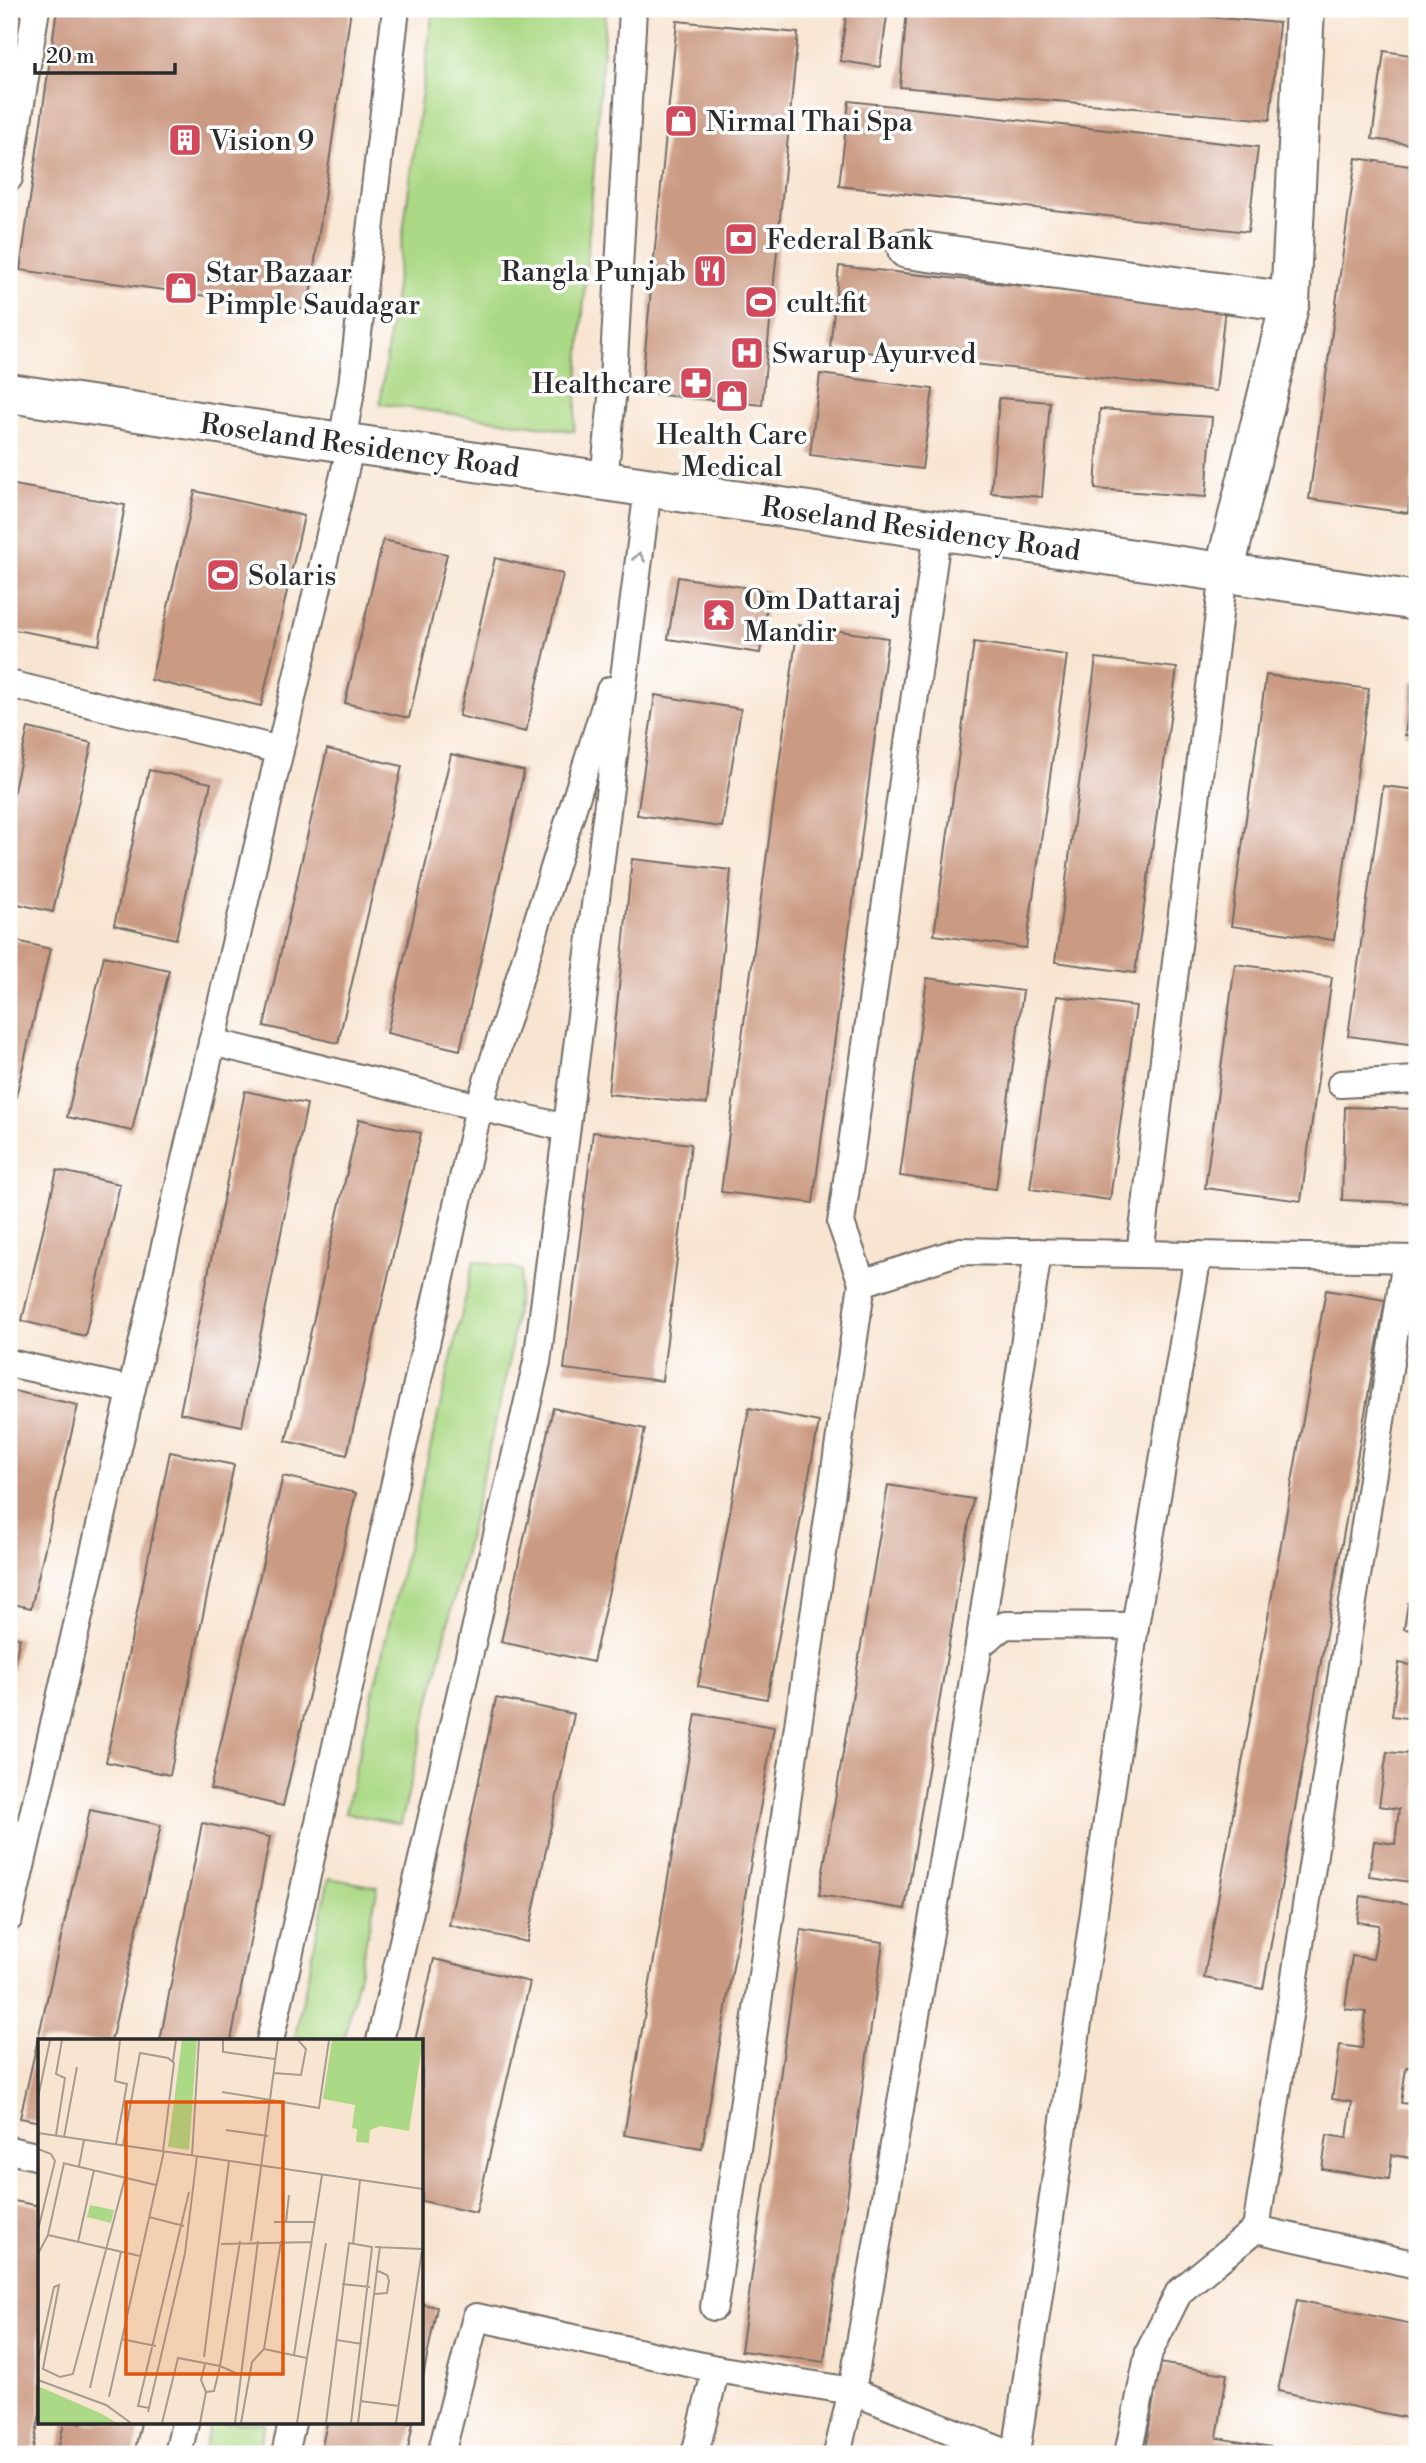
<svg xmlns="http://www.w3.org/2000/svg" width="1426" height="2463" font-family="'Libre Bodoni',serif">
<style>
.green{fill:#acd985;stroke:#6c8258;stroke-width:2}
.building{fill:#cb9a82}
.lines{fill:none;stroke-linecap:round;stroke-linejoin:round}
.service-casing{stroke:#736c65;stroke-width:30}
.minor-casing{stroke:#736c65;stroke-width:42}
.tertiary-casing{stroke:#736c65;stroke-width:42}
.service{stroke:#fff;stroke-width:26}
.minor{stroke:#fff;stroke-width:38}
.tertiary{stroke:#fff;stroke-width:38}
.oneway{stroke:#a0a0a0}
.labels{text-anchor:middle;stroke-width:7;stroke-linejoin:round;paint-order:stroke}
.poi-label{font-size:28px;fill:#2b2b2b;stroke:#fff;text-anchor:start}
.street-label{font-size:28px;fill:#2b2b2b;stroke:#fff}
.inset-road{fill:none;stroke:#a69b8f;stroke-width:2}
.view{fill:#df570e;fill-opacity:0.15;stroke:#df570e;stroke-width:3.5}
.inset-edge{fill:none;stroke:#2b2b2b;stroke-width:3.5}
</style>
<rect width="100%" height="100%" fill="#fff"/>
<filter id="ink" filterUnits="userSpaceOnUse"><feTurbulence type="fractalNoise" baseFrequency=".0143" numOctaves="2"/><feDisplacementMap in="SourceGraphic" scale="14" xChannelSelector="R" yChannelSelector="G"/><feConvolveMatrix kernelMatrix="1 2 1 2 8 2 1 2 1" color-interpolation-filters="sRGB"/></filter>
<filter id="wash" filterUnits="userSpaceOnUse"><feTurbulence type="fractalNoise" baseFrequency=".00686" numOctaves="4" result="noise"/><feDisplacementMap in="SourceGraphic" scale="28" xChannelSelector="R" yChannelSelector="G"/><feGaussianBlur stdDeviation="1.57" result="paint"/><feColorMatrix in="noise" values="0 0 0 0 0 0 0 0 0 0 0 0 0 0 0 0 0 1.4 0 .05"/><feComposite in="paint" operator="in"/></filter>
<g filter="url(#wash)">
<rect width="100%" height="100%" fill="#f8e5d1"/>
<g class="green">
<path d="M 433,9 L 606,9 L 574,431 L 380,404 Z"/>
<path d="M 474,1261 L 522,1270 L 508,1368 L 401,1824 L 345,1813 Z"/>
<path d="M 329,1878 L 378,1887 L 344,2041 L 294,2041 Z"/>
<path d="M 210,2423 L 265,2423 L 258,2454 L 203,2454 Z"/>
</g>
<g id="blocks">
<g class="building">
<path d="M 57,9 L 351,9 L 308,310 L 20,270 Z"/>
<path d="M 847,9 L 888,9 L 880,67 L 840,61 Z"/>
<path d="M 907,9 L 1112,9 L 1279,23 L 1270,120 L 900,87 Z"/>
<path d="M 677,21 L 798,33 L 762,405 L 641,393 Z"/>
<path d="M 1384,51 L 1417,56 L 1417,145 L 1372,139 Z"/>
<path d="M 849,101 L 1258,147 L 1248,232 L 839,186 Z"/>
<path d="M 1356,158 L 1417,167 L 1417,447 L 1408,513 L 1309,499 Z"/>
<path d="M 839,266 L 1225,308 L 1216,391 L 830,348 Z"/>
<path d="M 820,374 L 933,389 L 922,469 L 810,455 Z"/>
<path d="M 999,398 L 1050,402 L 1042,497 L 991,493 Z"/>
<path d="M 1100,409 L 1212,417 L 1206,497 L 1095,489 Z"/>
<path d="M 9,484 L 125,505 L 99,645 L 9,629 Z"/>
<path d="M 195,491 L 304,516 L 261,706 L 151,680 Z"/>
<path d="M 383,540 L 447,554 L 409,718 L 345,703 Z"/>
<path d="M 495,558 L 563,574 L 526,732 L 459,716 Z"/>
<path d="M 678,577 L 769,591 L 760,653 L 668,639 Z"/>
<path d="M 798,625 L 888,638 L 813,1203 L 721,1192 Z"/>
<path d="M 974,642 L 1067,655 L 1026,948 L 934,935 Z"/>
<path d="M 1096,658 L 1177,668 L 1135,973 L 1055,962 Z"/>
<path d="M 1266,675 L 1369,689 L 1334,940 L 1231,926 Z"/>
<path d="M 1412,681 L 1417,681 L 1417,736 L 1405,735 Z"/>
<path d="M 655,695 L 741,709 L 722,827 L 637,815 Z"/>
<path d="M 28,728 L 92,743 L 53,912 L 9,902 L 9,812 Z"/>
<path d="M 327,749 L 402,766 L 338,1043 L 264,1026 Z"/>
<path d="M 451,754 L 524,771 L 460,1050 L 387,1033 Z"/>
<path d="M 149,770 L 211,783 L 176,939 L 114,925 Z"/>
<path d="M 1383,786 L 1417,790 L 1417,1045 L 1348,1036 Z"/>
<path d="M 632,859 L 731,870 L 707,1104 L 608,1094 Z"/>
<path d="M 9,939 L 50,949 L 14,1105 L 9,1104 Z"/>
<path d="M 104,956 L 169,970 L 132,1131 L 67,1117 Z"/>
<path d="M 1235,964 L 1332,977 L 1301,1201 L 1205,1188 Z"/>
<path d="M 927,978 L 1023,991 L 996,1189 L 900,1176 Z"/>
<path d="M 1057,996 L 1136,1006 L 1110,1200 L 1030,1189 Z"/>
<path d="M 245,1091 L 307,1104 L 242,1426 L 180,1413 Z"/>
<path d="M 1345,1107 L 1417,1109 L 1417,1203 L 1342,1200 Z"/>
<path d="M 359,1119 L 421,1133 L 347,1455 L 286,1441 Z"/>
<path d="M 593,1132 L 691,1144 L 662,1381 L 564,1369 Z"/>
<path d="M 57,1170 L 120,1184 L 85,1336 L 22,1321 Z"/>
<path d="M 1326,1290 L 1385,1300 L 1263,1989 L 1204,1978 Z"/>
<path d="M 9,1390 L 78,1405 L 31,1608 L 9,1603 Z"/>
<path d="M 553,1408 L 645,1429 L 593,1662 L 501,1642 Z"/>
<path d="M 749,1408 L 819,1422 L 767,1699 L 698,1686 Z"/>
<path d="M 170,1452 L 234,1465 L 170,1775 L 106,1762 Z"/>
<path d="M 283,1476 L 356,1493 L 283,1806 L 210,1789 Z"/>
<path d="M 888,1485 L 973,1499 L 905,1909 L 819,1895 Z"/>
<path d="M 1408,1603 L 1417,1604 L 1417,1631 L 1404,1629 Z"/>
<path d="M 9,1636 L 20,1638 L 10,1681 L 9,1681 Z"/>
<path d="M 1399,1663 L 1417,1666 L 1417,1883 L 1369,1876 L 1374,1841 L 1395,1844 L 1399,1809 L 1379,1806 L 1387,1752 L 1409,1754 L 1414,1719 L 1392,1716 Z"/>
<path d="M 496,1698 L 574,1714 L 527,1942 L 449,1925 Z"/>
<path d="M 696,1714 L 774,1727 L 702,2148 L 624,2135 Z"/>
<path d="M 90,1810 L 161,1825 L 111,2041 L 40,2041 L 40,2122 L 20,2118 Z"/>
<path d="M 202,1823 L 270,1837 L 231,2041 L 160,2041 Z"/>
<path d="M 1361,1896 L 1417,1905 L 1415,2013 L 1417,2014 L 1417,2068 L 1406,2067 L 1401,2103 L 1417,2105 L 1417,2112 L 1411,2158 L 1392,2155 L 1389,2179 L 1322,2169 L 1327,2135 L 1347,2138 L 1352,2102 L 1332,2099 L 1340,2045 L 1362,2048 L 1366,2012 L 1345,2009 L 1352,1956 L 1373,1959 L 1379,1925 L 1357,1922 Z"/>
<path d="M 801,1930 L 883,1942 L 824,2362 L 741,2351 Z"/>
<path d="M 434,1959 L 530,1982 L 476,2213 L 422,2201 L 422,2041 L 415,2041 Z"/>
<path d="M 9,2200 L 40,2206 L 40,2414 L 32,2453 L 9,2449 Z"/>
<path d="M 1297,2300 L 1417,2325 L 1417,2420 L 1278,2391 Z"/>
<path d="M 422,2304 L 437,2307 L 423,2377 L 422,2376 Z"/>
<path d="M 1159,2363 L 1227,2374 L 1217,2438 L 1278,2448 L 1277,2454 L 1145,2454 Z"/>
<path d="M 64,2423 L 141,2423 L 134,2454 L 57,2454 Z"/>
<path d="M 327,2423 L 413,2423 L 407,2454 L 320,2454 Z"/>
</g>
</g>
</g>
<g filter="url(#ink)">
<use href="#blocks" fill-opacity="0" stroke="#736c65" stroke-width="2"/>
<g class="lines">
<defs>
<g id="service">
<path d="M 9,178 L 36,9"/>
<path d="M 342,442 L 352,385 L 396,9"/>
<path d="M 604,481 L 612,398 L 633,9"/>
<path d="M 9,684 L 280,750"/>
<path d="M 212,1042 L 566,1128"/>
<path d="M 1341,1084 L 1417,1080"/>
<path d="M 1140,1254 L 1224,573"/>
<path d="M 862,1283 L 960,1251 L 1417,1259"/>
<path d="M 9,1363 L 131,1390"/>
<path d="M 979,1645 L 1005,1625 L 1135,1626"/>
<path d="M 9,1918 L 351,444"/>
<path d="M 270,2041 L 479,1107 L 610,690"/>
<path d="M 380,2041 L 537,1362 L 648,488"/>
<path d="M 9,2150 L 40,2157"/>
<path d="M 1256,2229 L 1417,2265"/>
<path d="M 714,2307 L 862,1283 L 841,1223 L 938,530"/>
<path d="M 178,2454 L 185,2423"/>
<path d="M 285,2454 L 292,2423"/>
<path d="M 441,2454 L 476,2317 L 716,2369 L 852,2391 L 979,1645 L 1038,1252"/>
<path d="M 695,2454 L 716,2369"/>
<path d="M 837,2454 L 852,2391 L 1009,2454"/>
<path d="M 1016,2454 L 1135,1626 L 1198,1255"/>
<path d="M 1128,2454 L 1149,2352 L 1179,2292 L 1256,2229 L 1406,1259"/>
</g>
<g id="minor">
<path d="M 907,249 L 1290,302"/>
<path d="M 1224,573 L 1290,302 L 1305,9"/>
</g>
<path id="tertiary" d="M 9,393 L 1417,601"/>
</defs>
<use href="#service" class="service-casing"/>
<use href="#minor" class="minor-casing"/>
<use href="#tertiary" class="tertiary-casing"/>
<use href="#service" class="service"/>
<use href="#minor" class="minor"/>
<use href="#tertiary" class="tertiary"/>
</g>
<defs><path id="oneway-chevron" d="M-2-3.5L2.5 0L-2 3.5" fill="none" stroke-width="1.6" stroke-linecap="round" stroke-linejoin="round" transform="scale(1.75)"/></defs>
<use class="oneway" href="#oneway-chevron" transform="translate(639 557) rotate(-82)"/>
</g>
<defs>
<symbol id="shop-square" viewBox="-11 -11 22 22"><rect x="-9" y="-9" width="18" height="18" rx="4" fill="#d1495b" stroke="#fff"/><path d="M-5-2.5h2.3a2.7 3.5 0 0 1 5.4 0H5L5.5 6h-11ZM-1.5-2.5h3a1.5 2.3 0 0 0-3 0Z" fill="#fff"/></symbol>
<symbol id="building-square" viewBox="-11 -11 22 22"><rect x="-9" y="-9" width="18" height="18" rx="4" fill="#d1495b" stroke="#fff"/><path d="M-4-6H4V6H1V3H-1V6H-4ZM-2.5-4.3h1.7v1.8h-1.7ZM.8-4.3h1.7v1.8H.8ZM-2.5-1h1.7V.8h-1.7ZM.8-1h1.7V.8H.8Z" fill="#fff"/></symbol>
<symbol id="bank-square" viewBox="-11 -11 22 22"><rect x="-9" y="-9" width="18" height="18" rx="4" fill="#d1495b" stroke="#fff"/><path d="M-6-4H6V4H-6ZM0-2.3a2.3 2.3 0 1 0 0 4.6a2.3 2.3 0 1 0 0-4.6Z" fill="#fff"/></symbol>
<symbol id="restaurant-square" viewBox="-11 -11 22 22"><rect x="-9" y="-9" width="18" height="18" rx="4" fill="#d1495b" stroke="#fff"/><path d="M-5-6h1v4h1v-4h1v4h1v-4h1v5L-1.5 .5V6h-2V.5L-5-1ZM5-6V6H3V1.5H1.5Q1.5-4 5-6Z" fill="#fff"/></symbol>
<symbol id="stadium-square" viewBox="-11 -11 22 22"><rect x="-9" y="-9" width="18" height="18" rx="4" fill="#d1495b" stroke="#fff"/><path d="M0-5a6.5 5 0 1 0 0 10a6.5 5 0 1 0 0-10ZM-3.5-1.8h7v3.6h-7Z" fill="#fff"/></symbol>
<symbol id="hospital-square" viewBox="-11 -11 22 22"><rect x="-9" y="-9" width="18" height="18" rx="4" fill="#d1495b" stroke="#fff"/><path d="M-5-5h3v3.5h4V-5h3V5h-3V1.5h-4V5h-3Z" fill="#fff"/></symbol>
<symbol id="pharmacy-square" viewBox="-11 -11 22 22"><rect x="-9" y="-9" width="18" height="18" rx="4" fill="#d1495b" stroke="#fff"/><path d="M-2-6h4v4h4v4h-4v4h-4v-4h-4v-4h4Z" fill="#fff"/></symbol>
<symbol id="temple-square" viewBox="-11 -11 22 22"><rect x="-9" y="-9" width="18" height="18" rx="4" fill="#d1495b" stroke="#fff"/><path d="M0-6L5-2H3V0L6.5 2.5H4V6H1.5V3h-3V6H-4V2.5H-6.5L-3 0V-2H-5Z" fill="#fff"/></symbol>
</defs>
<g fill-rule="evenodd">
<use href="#shop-square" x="662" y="102" width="38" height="38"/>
<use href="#building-square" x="166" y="121" width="38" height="38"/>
<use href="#bank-square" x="722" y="220" width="38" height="38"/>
<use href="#restaurant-square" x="691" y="252" width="38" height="38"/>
<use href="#shop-square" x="162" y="269" width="38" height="38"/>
<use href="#stadium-square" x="742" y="283" width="38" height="38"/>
<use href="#hospital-square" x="728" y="334" width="38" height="38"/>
<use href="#pharmacy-square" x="677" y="364" width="38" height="38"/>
<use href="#shop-square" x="713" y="377" width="38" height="38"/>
<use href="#stadium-square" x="204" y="556" width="38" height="38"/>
<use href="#temple-square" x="700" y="596" width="38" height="38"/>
</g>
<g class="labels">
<g class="poi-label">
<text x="706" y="131">Nirmal Thai Spa</text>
<text x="210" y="150">Vision 9</text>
<text x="766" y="249">Federal Bank</text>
<text x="686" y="281" text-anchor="end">Rangla Punjab</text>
<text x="206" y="282">Star Bazaar<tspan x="206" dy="32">Pimple Saudagar</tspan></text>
<text x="786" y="312">cult.fit</text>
<text x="772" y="363">Swarup Ayurved</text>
<text x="672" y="393" text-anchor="end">Healthcare</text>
<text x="732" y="444" text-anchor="middle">Health Care<tspan x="732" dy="32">Medical</tspan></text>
<text x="248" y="585">Solaris</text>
<text x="744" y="609">Om Dattaraj<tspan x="744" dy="32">Mandir</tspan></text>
</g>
<g class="street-label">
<text transform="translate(360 445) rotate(8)" y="10">Roseland Residency Road</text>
<text transform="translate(921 528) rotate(8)" y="10">Roseland Residency Road</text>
</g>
</g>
<g transform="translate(38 2039)">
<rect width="385" height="385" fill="#f8e5d1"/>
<path d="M 144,1 L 159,1 L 151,111 L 130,108 ZM 294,1 L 385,1 L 371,92 L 342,87 L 332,91 L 331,104 L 318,103 L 319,90 L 314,89 L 317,66 L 285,60 ZM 52,166 L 76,171 L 73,184 L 49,178 ZM 0,347 L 64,375 L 79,384 L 0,384 Z" fill="#acd985"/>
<path class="inset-road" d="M 185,1 L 185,13 L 237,20M 135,22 L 138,1M 235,34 L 263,36 L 268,10 L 260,1M 184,53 L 281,69 L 291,1M 0,59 L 12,1M 188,91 L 230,97M 0,94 L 385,150M 18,96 L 27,39 L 18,35 L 24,1M 26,98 L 39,28M 78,105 L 89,45 L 77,42 L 82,1M 85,106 L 102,14 L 130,19 L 136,24 L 125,112M 0,110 L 13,115 L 17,122 L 0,191M 154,117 L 161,1M 25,124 L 118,146M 41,127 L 46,101M 111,178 L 146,187M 236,183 L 277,183M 248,183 L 251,156M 10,196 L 102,217M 213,202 L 240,1M 40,203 L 56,131M 183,205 L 274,203M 315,205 L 322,141M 337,208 L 384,210M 0,215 L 10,196 L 26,124M 304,245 L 332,248M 337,255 L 349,254 L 351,242 L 349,236 L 340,232M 83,300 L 118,307M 299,301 L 324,305M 226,310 L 269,319 L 259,384M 256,316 L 284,136M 166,318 L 191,122M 269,319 L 288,204M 0,321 L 16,248 L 21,246 L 5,330 L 22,338 L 35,335 L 87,139M 167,325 L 163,341 L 168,353M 0,341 L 68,366 L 93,384M 52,349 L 83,213M 71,358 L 126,112M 322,362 L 361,367M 111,369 L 100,367 L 151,153M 110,373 L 147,214 L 159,117M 124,384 L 140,319 L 182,327 L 202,202M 162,384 L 168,353 L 176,352 L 182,327 L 200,335M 197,384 L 220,202M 203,384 L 214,323 L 226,310 L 243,202M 288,384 L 311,204 L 334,208 L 313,384M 320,384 L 342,207M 358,384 L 385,205"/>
<path class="view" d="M 88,63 L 245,63 L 245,335 L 88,335 Z"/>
<rect width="385" height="385" class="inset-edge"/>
</g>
<rect width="1426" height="2463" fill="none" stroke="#fff" stroke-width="35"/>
<path d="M35 63v10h140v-10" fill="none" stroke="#2b2b2b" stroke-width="3.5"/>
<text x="46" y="63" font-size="21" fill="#2b2b2b" stroke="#ffffff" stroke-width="5" paint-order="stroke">20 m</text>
</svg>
